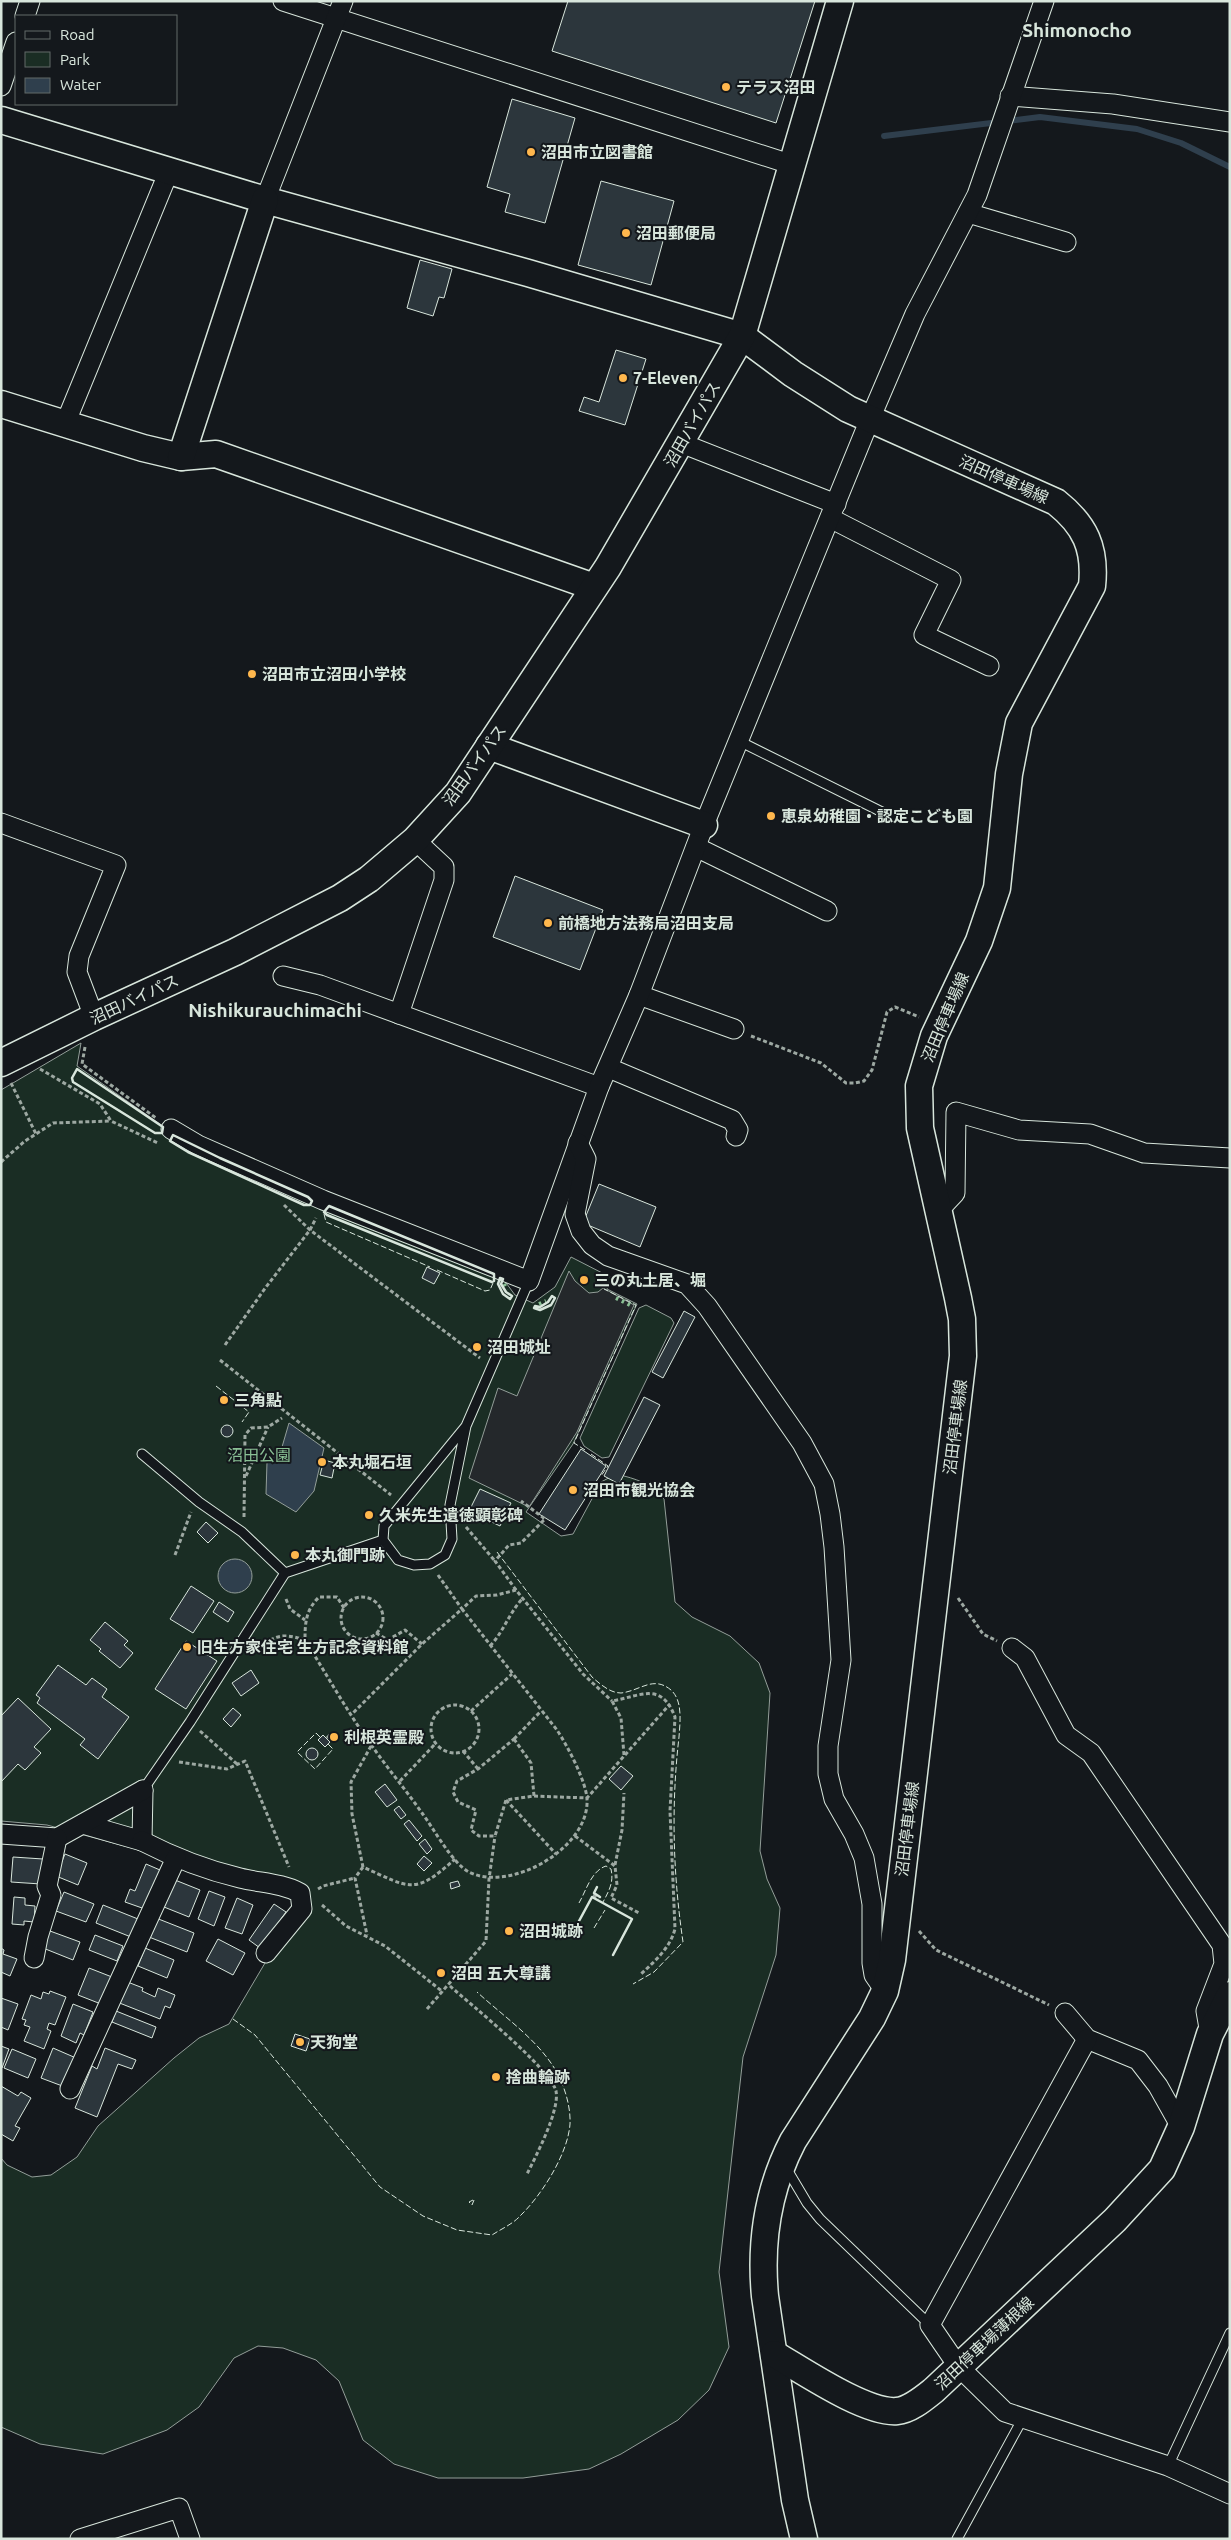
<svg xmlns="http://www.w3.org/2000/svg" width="1231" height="2540" font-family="Ubuntu,'Noto Sans JP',sans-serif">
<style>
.green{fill:#1a2d24;stroke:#939e99}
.parking{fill:#24282b;stroke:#939e99}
.water{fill:#2f3f4d;stroke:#939e99}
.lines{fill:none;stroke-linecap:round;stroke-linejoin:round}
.stream{stroke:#2f3f4d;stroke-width:6}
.building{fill:#2c363c;stroke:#d8e6dc}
.lane-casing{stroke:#d8e6dc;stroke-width:11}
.street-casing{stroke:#d8e6dc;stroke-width:21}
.secondary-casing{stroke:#d8e6dc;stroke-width:29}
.path{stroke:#9da8a2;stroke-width:3;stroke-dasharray:4 2.5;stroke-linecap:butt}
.lane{stroke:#14181c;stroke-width:9}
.street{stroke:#14181c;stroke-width:19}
.secondary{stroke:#14181c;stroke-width:26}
.hedge{stroke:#8ac095;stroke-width:4;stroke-dasharray:2.5 4;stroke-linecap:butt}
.fence{stroke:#d8e6dc;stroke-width:1;stroke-dasharray:6 2.5;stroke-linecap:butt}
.wall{stroke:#d8e6dc;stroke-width:2.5}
.poi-dot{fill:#ffb74d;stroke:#14181c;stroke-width:2}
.labels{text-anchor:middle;stroke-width:4;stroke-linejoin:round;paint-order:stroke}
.poi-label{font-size:16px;font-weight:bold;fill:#d8e6dc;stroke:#14181c;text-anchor:start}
.street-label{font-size:16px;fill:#d8e6dc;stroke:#14181c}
.park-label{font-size:16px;fill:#8ac095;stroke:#14181c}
.quarter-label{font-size:19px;font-weight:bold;fill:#d8e6dc;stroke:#14181c}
</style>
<rect width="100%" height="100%" fill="#14181c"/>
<g class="green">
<path d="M 81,1043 L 77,1066 L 167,1129 L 501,1276 L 515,1295 L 533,1303 L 555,1287 L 571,1257 L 612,1278 L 607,1289 L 637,1304 L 573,1444 L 526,1512 L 561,1536 L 573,1534 L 601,1482 L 616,1474 C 637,1479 650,1483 664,1499 L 675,1602 L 692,1617 L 730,1636 L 759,1663 L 770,1693 L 760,1851 L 767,1879 L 780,1908 L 776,1955 L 743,2057 L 719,2272 L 729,2347 L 709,2390 L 678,2420 L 621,2454 L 589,2469 L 523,2478 L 438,2478 L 394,2464 L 363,2440 L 339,2381 L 316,2360 L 283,2348 L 258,2346 L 234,2358 L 199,2407 L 167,2430 L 103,2454 L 40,2444 L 1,2427 L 1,2158 L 7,2165 L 32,2177 L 51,2175 L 77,2157 L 98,2126 L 174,2058 L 199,2038 L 229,2024 L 265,1963 L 305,1912 L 279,1888 L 47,1825 L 1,1821 L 1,1090 Z"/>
<path d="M 646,1305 L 671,1318 L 674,1323 L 609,1457 L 602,1458 L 584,1446 L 580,1438 L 639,1308 Z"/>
</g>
<path class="parking" d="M 569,1271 L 575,1281 L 589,1293 L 598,1292 L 603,1288 L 634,1305 L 577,1432 L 529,1507 L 469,1478 L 498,1388 L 517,1396 Z"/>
<g class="water">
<path d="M 289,1423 L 324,1448 L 314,1491 L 296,1512 L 266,1494 L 267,1462 L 282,1447 Z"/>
<circle cx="235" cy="1576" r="17"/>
</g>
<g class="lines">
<path class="stream" d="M 884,136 L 1040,117 L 1137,129 L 1181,143 L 1230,167"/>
</g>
<g class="building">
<path d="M 568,1 L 815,1 L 776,123 L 552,51 Z"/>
<path d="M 512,99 L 575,118 L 545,223 L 505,212 L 510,194 L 487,187 Z"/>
<path d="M 601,181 L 674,201 L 651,285 L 578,265 Z"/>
<path d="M 420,260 L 452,269 L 444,298 L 439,297 L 433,316 L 407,308 Z"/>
<path d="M 616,350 L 646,359 L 625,425 L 579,411 L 584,397 L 599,402 Z"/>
<path d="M 515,876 L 603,910 L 580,970 L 493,937 Z"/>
<path d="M 599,1184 L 656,1207 L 640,1247 L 583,1223 Z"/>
<path d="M 427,1267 L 440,1273 L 434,1284 L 422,1278 Z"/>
<path d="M 684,1311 L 695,1317 L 663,1378 L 652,1372 Z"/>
<path d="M 644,1397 L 660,1405 L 619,1484 L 604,1476 Z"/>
<circle cx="227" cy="1431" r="6"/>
<path d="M 581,1449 L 606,1466 L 565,1530 L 539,1514 Z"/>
<path d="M 324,1460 L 335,1463 L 332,1478 L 320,1475 Z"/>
<path d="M 480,1489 L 511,1503 L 500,1526 L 469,1511 Z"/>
<path d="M 206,1522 L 218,1533 L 208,1543 L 197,1532 Z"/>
<path d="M 191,1586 L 214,1601 L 193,1633 L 170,1619 Z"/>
<path d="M 219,1602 L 234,1612 L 228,1622 L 213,1612 Z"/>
<path d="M 105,1622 L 128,1641 L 124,1645 L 133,1653 L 120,1668 L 99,1651 L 101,1649 L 90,1640 Z"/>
<path d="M 186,1641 L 217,1661 L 186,1709 L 155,1689 Z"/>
<path d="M 58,1665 L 86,1685 L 92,1678 L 107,1689 L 102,1697 L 129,1717 L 98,1759 L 80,1745 L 85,1739 L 37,1703 L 40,1698 L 36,1695 Z"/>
<path d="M 251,1670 L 259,1683 L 241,1696 L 232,1683 Z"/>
<path d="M 18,1698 L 51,1729 L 34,1747 L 41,1753 L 25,1770 L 18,1764 L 1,1782 L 1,1716 Z"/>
<path d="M 233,1708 L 241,1715 L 231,1727 L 223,1719 Z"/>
<path d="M 323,1735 L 330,1742 L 325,1747 L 318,1740 Z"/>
<circle cx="312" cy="1754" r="6"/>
<path d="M 621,1766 L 633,1776 L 621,1790 L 609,1779 Z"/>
<path d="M 385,1784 L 397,1800 L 387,1807 L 375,1792 Z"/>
<path d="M 399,1806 L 406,1815 L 401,1819 L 394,1810 Z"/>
<path d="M 409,1820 L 422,1836 L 417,1841 L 404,1824 Z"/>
<path d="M 425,1839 L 432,1849 L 427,1854 L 419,1844 Z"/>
<path d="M 65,1854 L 87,1863 L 78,1885 L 56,1876 Z"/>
<path d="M 424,1856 L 432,1863 L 424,1871 L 417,1864 Z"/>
<path d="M 13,1857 L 43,1859 L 41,1884 L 11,1882 Z"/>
<path d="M 146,1864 L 160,1870 L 145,1909 L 125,1902 L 130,1889 L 135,1891 Z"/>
<path d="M 175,1880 L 200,1890 L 189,1917 L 164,1907 Z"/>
<path d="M 458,1881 L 460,1886 L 451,1889 L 450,1883 Z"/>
<path d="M 209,1891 L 225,1897 L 214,1926 L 198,1919 Z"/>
<path d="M 64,1892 L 94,1904 L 86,1922 L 56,1911 Z"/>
<path d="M 14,1897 L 25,1898 L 25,1905 L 35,1906 L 34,1922 L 24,1921 L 24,1925 L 12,1924 Z"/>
<path d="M 237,1898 L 253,1905 L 242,1934 L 225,1928 Z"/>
<path d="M 274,1904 L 286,1912 L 260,1948 L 249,1940 Z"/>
<path d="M 103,1905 L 138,1919 L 131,1937 L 96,1923 Z"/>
<path d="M 156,1918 L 194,1933 L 187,1952 L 149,1937 Z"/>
<path d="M 50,1931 L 80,1942 L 73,1960 L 43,1948 Z"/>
<path d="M 95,1935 L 123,1946 L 117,1961 L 89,1950 Z"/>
<path d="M 218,1939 L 245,1953 L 233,1975 L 206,1961 Z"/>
<path d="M 1,1948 L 4,1950 L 3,1954 L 17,1959 L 10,1976 L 1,1972 Z"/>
<path d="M 145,1948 L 174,1960 L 167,1978 L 138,1966 Z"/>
<path d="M 89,1968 L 112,1977 L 101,2004 L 78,1995 Z"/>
<path d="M 125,1981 L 143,1988 L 142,1991 L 155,1997 L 158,1988 L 175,1995 L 170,2008 L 165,2006 L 160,2019 L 117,2002 Z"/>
<path d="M 50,1991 L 66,1997 L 55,2025 L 49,2023 L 47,2029 L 51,2031 L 44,2049 L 24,2041 L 30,2027 L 24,2025 L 26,2020 L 22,2019 L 31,1995 L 41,1999 L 43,1992 L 49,1994 Z"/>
<path d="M 1,1998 L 18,2004 L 8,2030 L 1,2027 Z"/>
<path d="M 73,2004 L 93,2012 L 84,2035 L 80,2033 L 76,2043 L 61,2036 Z"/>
<path d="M 116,2011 L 156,2027 L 152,2038 L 112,2022 Z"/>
<path d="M 295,2034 L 310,2039 L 306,2051 L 291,2046 Z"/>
<path d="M 1,2046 L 9,2049 L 2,2068 L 1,2067 Z"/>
<path d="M 53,2048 L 76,2058 L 65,2087 L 41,2078 Z"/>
<path d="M 105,2048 L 136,2060 L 132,2069 L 118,2064 L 97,2117 L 75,2108 L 92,2066 L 97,2069 Z"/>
<path d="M 12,2049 L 36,2059 L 28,2078 L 4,2068 Z"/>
<path d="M 1,2086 L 18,2096 L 21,2092 L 31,2098 L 15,2126 L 20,2128 L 13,2141 L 1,2134 Z"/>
</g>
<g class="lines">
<defs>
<g id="lane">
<path d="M 739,741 L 894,818"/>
<path d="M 466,1426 L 384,1526 L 383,1540 L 398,1560 L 414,1565 L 430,1564 L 445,1555 L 452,1539 L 450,1505 L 466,1426 L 529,1281"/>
<path d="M 142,1454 L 199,1502 L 242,1532 L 285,1573"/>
<path d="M 143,1790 L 190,1722 L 285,1573 L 383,1540"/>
<path d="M 785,2166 L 807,2203 L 820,2219 L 930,2325"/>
<path d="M 1168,2466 L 1230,2333"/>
<path d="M 957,2539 L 1023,2418"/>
</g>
<g id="street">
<path d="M 283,1 L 793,165"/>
<path d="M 25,16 L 30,1"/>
<path d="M 1,86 L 16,42"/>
<path d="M 1010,96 L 1113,104 L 1230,122"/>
<path d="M 265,200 L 343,1"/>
<path d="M 968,213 L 1066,242"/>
<path d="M 65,424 L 169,171"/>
<path d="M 681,443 L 836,504"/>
<path d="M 830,518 L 951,580 L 924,635 L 989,666"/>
<path d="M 1,823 L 116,865 L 79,956 L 77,972 L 94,1017"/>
<path d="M 696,847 L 827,911"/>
<path d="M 283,976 L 320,985 L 599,1087"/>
<path d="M 639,995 L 734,1029"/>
<path d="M 399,1014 L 444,880 L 444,867 L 415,840"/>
<path d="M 609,1068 L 732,1120 L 738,1130 L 736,1136"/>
<path d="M 171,1129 L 198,1145 L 323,1200 L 529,1281 L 599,1087 L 639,995 L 704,825 L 870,419 L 915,314 L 977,195 L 1044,1"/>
<path d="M 578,1143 L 586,1159 L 575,1214 L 581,1231 L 592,1245 L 608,1256 L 687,1284 L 707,1306 L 802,1443 L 824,1484 L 830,1514 L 834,1547 L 841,1660 L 828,1746 L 828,1774 L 834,1799 L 854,1834 L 864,1858 L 872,1904 L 872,1963 L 874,1975 L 885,1991"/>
<path d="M 940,1209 L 955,1193 L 956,1112 L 1019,1130 L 1090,1134 L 1144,1153 L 1230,1158"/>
<path d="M 1012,1648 L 1025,1658 L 1066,1735 L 1091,1753 L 1222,1945 L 1224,1964 L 1206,2011 L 1210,2034"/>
<path d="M 83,1824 L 142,1841 L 143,1790"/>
<path d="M 1,1834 L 57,1838 L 143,1790"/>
<path d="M 142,1841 C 173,1857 206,1870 240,1878 C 260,1883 282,1883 300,1893 L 302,1909 L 266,1953"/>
<path d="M 34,1958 L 38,1937 L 51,1895 L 47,1886 L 57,1838"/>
<path d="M 1065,2013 L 1087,2039 L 1138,2060 L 1158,2086 L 1181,2127"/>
<path d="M 1087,2039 L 930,2325 L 958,2366 L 1005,2412 L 1168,2466 L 1230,2494"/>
<path d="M 70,2089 L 176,1858"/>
<path d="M 80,2539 L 179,2508 L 190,2539"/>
</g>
<g id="secondary">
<path d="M 1,120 L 265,200 L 528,273 L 742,336 L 793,374 L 848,409 L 1056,502 C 1085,525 1096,548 1092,586 L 1019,723 L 1009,774 L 997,888 L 979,941 L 934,1036 L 919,1086 L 920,1128 L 958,1298 L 962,1319 L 963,1356 L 892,1960 L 885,1991 L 872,2018 L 793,2141 C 768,2189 760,2242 765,2296 L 795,2500 L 804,2539"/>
<path d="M 1,404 L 143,448 L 181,457 L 216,454 L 594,587"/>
<path d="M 181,457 L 265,200"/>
<path d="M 489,746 L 704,825"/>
<path d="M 1,1063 L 94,1017 L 235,952 L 340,898 L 369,879 L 415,840 L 458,793 L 608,567 L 742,336 L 840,1"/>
<path d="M 774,2354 C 802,2370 866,2414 897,2411 C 910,2410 924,2398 934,2390 L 1115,2220 L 1162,2169 L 1181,2127 L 1210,2034 L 1230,1995"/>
</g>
</defs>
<use href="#lane" class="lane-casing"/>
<use href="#street" class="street-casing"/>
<use href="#secondary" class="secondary-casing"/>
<g class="path">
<path d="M 751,1036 L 821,1063 L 846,1083 L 855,1083 L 864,1081 L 872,1070 L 887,1012 L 895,1007 L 919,1017"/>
<path d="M 85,1047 L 82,1064 L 156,1118"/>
<path d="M 40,1069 L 100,1104 L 111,1121 L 158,1143"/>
<path d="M 11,1083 L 36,1134"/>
<path d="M 1,1162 L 25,1141 L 53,1123 L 110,1121"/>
<path d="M 284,1205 L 310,1230 L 480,1358"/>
<path d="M 225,1345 L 266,1287 L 310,1230 L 316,1218"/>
<path d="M 220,1360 L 391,1495"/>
<path d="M 246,1476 L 268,1427"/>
<path d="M 244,1517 L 245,1435 L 251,1428 L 268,1427 L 282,1418"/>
<path d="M 466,1527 L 495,1561"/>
<path d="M 175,1555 L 191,1512"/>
<path d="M 438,1575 L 462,1609 L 476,1596 L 497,1595 L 516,1590 L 583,1674 L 612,1701"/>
<path d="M 516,1590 L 495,1561 L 509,1545 L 521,1543 L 545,1519 L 521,1501"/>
<circle cx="362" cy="1618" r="21"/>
<path d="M 958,1598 L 983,1634 L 997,1641"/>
<path d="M 286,1599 L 290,1609 L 305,1620"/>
<path d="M 344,1608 L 337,1597 L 319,1597 C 306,1610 305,1622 305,1640 C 327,1675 348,1713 372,1746 C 388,1769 406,1790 422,1813 C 434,1829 452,1863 469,1872 C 510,1893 590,1848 587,1799 C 586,1781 567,1745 557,1730 L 462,1609 L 422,1644 L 352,1714"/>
<path d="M 376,1633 L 388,1640 L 405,1630 L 422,1644"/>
<path d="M 490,1646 C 504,1631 509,1613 523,1598"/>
<path d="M 254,1651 C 276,1636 279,1632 305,1640"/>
<circle cx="455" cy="1729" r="24"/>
<path d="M 471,1711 L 512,1674"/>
<path d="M 200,1731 L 237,1764"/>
<path d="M 327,1738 L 331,1734"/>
<path d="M 514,1739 L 531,1763 L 534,1796 L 506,1800 L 495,1836 L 479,1836 L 471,1830 L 476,1810 L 458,1802 L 453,1792 L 457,1781 L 478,1769 Z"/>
<path d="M 514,1739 L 541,1711"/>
<path d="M 371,1746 L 351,1782 L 352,1814 L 363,1867 C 410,1888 414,1896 455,1859"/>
<path d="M 463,1751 L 478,1769"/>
<path d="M 624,1755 L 621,1718 L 612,1701 C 641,1696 661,1681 675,1717 L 670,1811 L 675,1929 C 670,1948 655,1961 641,1974"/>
<path d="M 179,1762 L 227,1769 L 245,1761 L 289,1867"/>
<path d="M 400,1781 L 436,1743"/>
<path d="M 534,1796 L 587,1798 L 670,1704"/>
<path d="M 506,1800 L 556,1854"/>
<path d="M 575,1836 L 615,1866 L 617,1885 L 611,1898 L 639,1913"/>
<path d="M 615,1865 L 622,1830 L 624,1793"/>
<path d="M 363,1867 L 355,1878 L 367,1935"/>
<path d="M 318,1889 L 323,1886 L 355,1878"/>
<path d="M 593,1895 L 599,1898"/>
<path d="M 322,1905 L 346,1926 L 385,1946 L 443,1992"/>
<path d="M 919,1931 L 936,1950 L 1049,2005"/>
<path d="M 450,1986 C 470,2004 550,2068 556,2091 C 560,2110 536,2156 527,2174"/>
<path d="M 427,2009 L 486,1941 L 489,1879 L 495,1836"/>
</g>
<use href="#lane" class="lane"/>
<use href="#street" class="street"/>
<use href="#secondary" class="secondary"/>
<g class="hedge">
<path d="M 504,1284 L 507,1290"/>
<path d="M 616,1298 L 630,1305"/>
<path d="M 539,1304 L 546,1301"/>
</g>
<g class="fence">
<path d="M 324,1214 L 326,1222 L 430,1267"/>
<path d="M 437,1270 L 485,1291 L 490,1290 L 493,1283"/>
<path d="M 216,1386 L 249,1412 L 242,1422"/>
<path d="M 585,1450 L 574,1443 L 636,1305 L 604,1289"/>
<path d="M 591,1454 L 608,1466 L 601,1476"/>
<path d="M 497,1552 L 592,1677 C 600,1684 610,1693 621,1693 C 640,1691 653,1675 671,1690 C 683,1701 680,1722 679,1737 C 671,1806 673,1874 683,1942 L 654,1972 L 633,1984"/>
<path d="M 320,1737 L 316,1733 L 297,1752 L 315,1769 L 333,1749 L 328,1744"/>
<path d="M 579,1903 C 586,1891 591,1871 606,1866 L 611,1869 C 614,1882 609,1891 603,1902"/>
<path d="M 594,1928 L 605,1910"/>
<path d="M 233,2019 L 255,2035 L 380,2187 L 423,2216 L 457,2230 L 492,2235 C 501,2229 513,2224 520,2216 C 541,2196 568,2154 570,2124 C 571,2105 563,2081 553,2066 C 534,2037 502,2015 477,1992"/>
<path d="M 473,2200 L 469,2202 L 472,2205 L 474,2200"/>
</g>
<g class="wall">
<path d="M 77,1069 L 163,1127 L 162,1133 L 155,1133 L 73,1082 L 72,1078 Z"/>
<path d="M 173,1135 L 220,1158 L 308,1197 L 312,1201 L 310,1205 L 304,1205 L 188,1152 L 170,1141 Z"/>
<path d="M 329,1206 L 494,1274 L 494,1281 L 492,1282 L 327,1215 L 324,1212 Z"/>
<path d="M 500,1278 L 503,1279 L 501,1284 L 506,1292 L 512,1296 L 510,1299 L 503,1294 L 498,1284 Z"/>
<path d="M 552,1296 L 555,1298 L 551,1305 L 540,1310 L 534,1308 L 535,1306 L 540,1307 L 548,1302 Z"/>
<path d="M 597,1887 L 594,1893 L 600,1897"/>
<path d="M 572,1934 L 592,1897 L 632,1919 L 613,1955"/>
</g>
</g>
<g class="poi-dot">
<circle cx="726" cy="87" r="5"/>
<circle cx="531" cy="152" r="5"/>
<circle cx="626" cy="233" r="5"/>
<circle cx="623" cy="378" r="5"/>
<circle cx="252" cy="674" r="5"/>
<circle cx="771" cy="816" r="5"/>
<circle cx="548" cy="923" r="5"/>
<circle cx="584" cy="1280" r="5"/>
<circle cx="477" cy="1347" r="5"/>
<circle cx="224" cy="1400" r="5"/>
<circle cx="322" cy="1462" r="5"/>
<circle cx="573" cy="1490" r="5"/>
<circle cx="369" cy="1515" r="5"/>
<circle cx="295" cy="1555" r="5"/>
<circle cx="187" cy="1647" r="5"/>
<circle cx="334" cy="1737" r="5"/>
<circle cx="509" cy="1931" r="5"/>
<circle cx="441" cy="1973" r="5"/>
<circle cx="300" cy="2042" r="5"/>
<circle cx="496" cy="2077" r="5"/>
</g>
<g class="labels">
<g class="poi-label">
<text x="736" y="93">テラス沼田</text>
<text x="541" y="158">沼田市立図書館</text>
<text x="636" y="239">沼田郵便局</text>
<text x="633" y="384">7-Eleven</text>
<text x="262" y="680">沼田市立沼田小学校</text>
<text x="781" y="822">恵泉幼稚園・認定こども園</text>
<text x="558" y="929">前橋地方法務局沼田支局</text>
<text x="594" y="1286">三の丸土居、堀</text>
<text x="487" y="1353">沼田城址</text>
<text x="234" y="1406">三角點</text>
<text x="332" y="1468">本丸堀石垣</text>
<text x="583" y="1496">沼田市観光協会</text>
<text x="379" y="1521">久米先生遺徳顕彰碑</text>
<text x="305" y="1561">本丸御門跡</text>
<text x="197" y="1653">旧生方家住宅 生方記念資料館</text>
<text x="344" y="1743">利根英霊殿</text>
<text x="519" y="1937">沼田城跡</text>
<text x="451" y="1979">沼田 五大尊講</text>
<text x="310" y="2048">天狗堂</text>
<text x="506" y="2083">捨曲輪跡</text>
</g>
<g class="street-label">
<text transform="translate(692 424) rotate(-60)" y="6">沼田バイパス</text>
<text transform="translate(1004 479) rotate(24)" y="6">沼田停車場線</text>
<text transform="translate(474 765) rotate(-54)" y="6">沼田バイパス</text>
<text transform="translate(134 999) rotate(-25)" y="6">沼田バイパス</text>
<text transform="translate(945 1017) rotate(-67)" y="6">沼田停車場線</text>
<text transform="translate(955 1427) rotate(-83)" y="6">沼田停車場線</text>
<text transform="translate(907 1829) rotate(-83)" y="6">沼田停車場線</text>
<text transform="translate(984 2343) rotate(-43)" y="6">沼田停車場薄根線</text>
</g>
<g class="park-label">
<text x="259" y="1461">沼田公園</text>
</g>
<g class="quarter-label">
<text x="1077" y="37">Shimonocho</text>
<text x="275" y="1017">Nishikurauchimachi</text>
</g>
</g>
<rect width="1231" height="2540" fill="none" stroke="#d8e6dc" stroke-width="5"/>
<rect x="15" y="15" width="162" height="90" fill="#14181c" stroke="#626a69"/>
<rect x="25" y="31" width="25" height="8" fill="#14181c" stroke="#626a69"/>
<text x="60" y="40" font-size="15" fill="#d8e6dc">Road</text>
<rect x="25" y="52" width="25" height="15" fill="#1a2d24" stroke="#626a69"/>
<text x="60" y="65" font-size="15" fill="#d8e6dc">Park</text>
<rect x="25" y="78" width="25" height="15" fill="#2f3f4d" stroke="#626a69"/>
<text x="60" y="90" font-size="15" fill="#d8e6dc">Water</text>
</svg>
